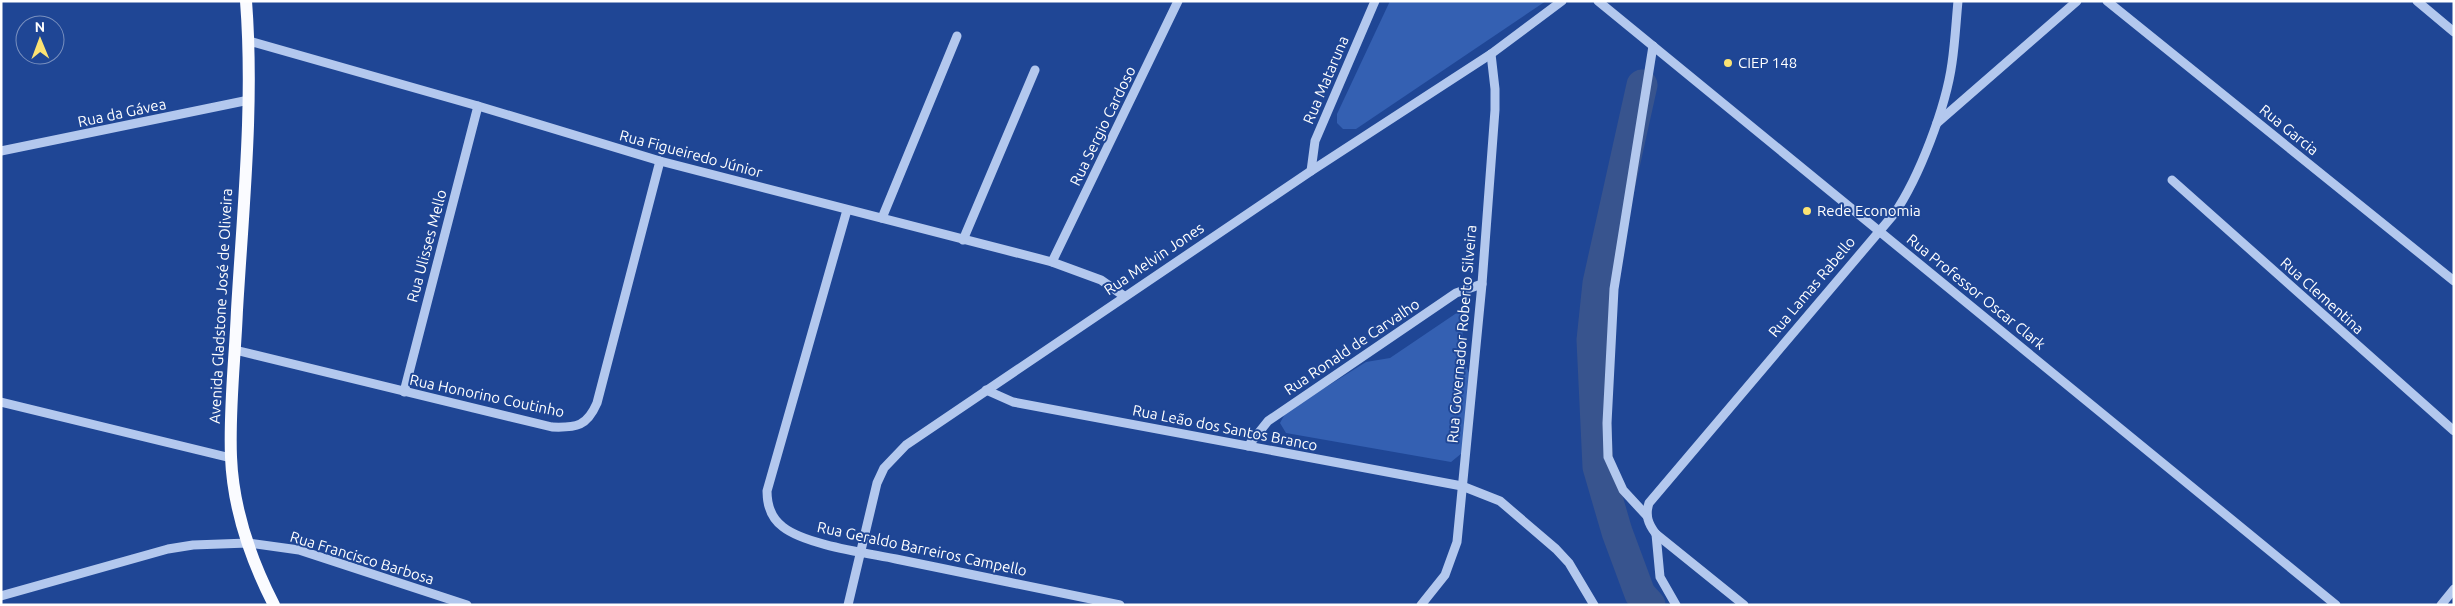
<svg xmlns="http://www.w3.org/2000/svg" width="2455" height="606" font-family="Ubuntu,sans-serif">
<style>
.green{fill:#3460b2}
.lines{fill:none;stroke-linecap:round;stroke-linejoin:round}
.river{stroke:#38548e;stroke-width:31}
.minor{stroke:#b3c8ee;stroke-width:9}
.major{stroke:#fafbff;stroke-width:12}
.poi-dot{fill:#fce373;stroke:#1f4695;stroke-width:2}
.labels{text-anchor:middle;stroke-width:4;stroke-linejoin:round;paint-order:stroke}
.poi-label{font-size:15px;fill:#fff;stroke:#1f4695;text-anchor:start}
.street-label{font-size:15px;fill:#fff;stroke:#1f4695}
</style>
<rect width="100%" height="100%" fill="#1f4695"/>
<g class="green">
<path d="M 1390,1 L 1546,1 L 1356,129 L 1343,129 L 1337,123 L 1337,114 Z"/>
<path d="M 1461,310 L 1464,312 L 1461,355 L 1470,375 L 1462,453 L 1451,462 L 1286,433 L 1280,423 L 1286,412 L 1366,362 L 1390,358 Z"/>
</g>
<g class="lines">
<path class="river" d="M 1642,85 L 1598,283 L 1592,340 L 1598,467 L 1617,532 L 1640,594 L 1650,605"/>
<g class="minor">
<path d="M 1598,1 L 2336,605"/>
<path d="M 2107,1 L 2454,281"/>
<path d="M 2417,1 L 2454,32"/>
<path d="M 249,41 L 478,106 L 660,161 L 1052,262 L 1101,280 L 1124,296"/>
<path d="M 1937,123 L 2077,1"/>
<path d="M 1,151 L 249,100"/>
<path d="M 1311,171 L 1315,141 L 1375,1"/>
<path d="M 2172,180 L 2454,431"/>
<path d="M 847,210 L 767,491 C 767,506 771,518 783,527 C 806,545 867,553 896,559 C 971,574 1045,590 1120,605"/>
<path d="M 882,218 L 957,36"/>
<path d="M 963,240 L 1035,70"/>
<path d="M 1052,262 L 1178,1"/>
<path d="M 235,350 L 552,427 C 577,428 587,426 597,403 L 660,161"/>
<path d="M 986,390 L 1013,402 L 1462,486 L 1500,501 L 1556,549 L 1569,563 L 1594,605"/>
<path d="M 404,392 L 478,106"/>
<path d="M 1,402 L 231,458"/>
<path d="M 1248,446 L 1268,421 L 1456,293 L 1482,284"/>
<path d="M 1647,516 L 1623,490 L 1608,457 L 1607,423 L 1614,289 L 1653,46"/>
<path d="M 1656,534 L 1660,577 L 1676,605"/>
<path d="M 1,596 L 168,549 L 193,545 L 248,543 L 299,550 L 467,605"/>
<path d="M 848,605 L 877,483 L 884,468 L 906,445 L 1311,171 L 1491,54 L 1562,1"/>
<path d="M 1421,605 L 1445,575 L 1457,542 L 1482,284 L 1495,110 L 1495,89 L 1491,54"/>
<path d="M 1744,605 L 1656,534 C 1648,524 1645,515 1649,503 L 1894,214 C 1919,178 1946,107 1952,63 C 1955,43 1956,22 1958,1"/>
<path d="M 2441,605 L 2454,589"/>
</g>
<path class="major" d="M 246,1 C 254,104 243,208 237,310 C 235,359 229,408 231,457 C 233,508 251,560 274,605"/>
</g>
<g class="poi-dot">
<circle cx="1728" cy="63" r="5"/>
<circle cx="1807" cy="211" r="5"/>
</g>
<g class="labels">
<g class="poi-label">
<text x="1738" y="68">CIEP 148</text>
<text x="1817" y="216">Rede Economia</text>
</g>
<g class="street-label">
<text transform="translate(1326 80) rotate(-67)" y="5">Rua Mataruna</text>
<text transform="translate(122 113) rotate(-12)" y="5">Rua da Gávea</text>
<text transform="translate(1103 126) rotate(-64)" y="5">Rua Sergio Cardoso</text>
<text transform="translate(2289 130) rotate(39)" y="5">Rua Garcia</text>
<text transform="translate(691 154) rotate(15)" y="5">Rua Figueiredo Júnior</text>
<text transform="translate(427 246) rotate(-75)" y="5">Rua Ulisses Mello</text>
<text transform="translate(1154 259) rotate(-34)" y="5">Rua Melvin Jones</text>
<text transform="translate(1812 287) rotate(-50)" y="5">Rua Lamas Rabello</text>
<text transform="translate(1976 292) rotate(39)" y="5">Rua Professor Oscar Clark</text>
<text transform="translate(2322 296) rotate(42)" y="5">Rua Clementina</text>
<text transform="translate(221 306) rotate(-87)" y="5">Avenida Gladstone José de Oliveira</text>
<text transform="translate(1462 334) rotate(-85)" y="5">Rua Governador Roberto Silveira</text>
<text transform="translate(1352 347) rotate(-34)" y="5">Rua Ronald de Carvalho</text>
<text transform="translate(487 396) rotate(12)" y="5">Rua Honorino Coutinho</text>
<text transform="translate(1225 428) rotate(11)" y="5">Rua Leão dos Santos Branco</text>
<text transform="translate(922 549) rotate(12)" y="5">Rua Geraldo Barreiros Campello</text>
<text transform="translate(362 558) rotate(17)" y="5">Rua Francisco Barbosa</text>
</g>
</g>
<rect width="2455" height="606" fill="none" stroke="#ffffff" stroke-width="5"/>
<g transform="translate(40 40) rotate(359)"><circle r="24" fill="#1f4695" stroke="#7990bf"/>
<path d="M0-4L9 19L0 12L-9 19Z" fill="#fce373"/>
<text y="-8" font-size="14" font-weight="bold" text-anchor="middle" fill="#ffffff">N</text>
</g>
</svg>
